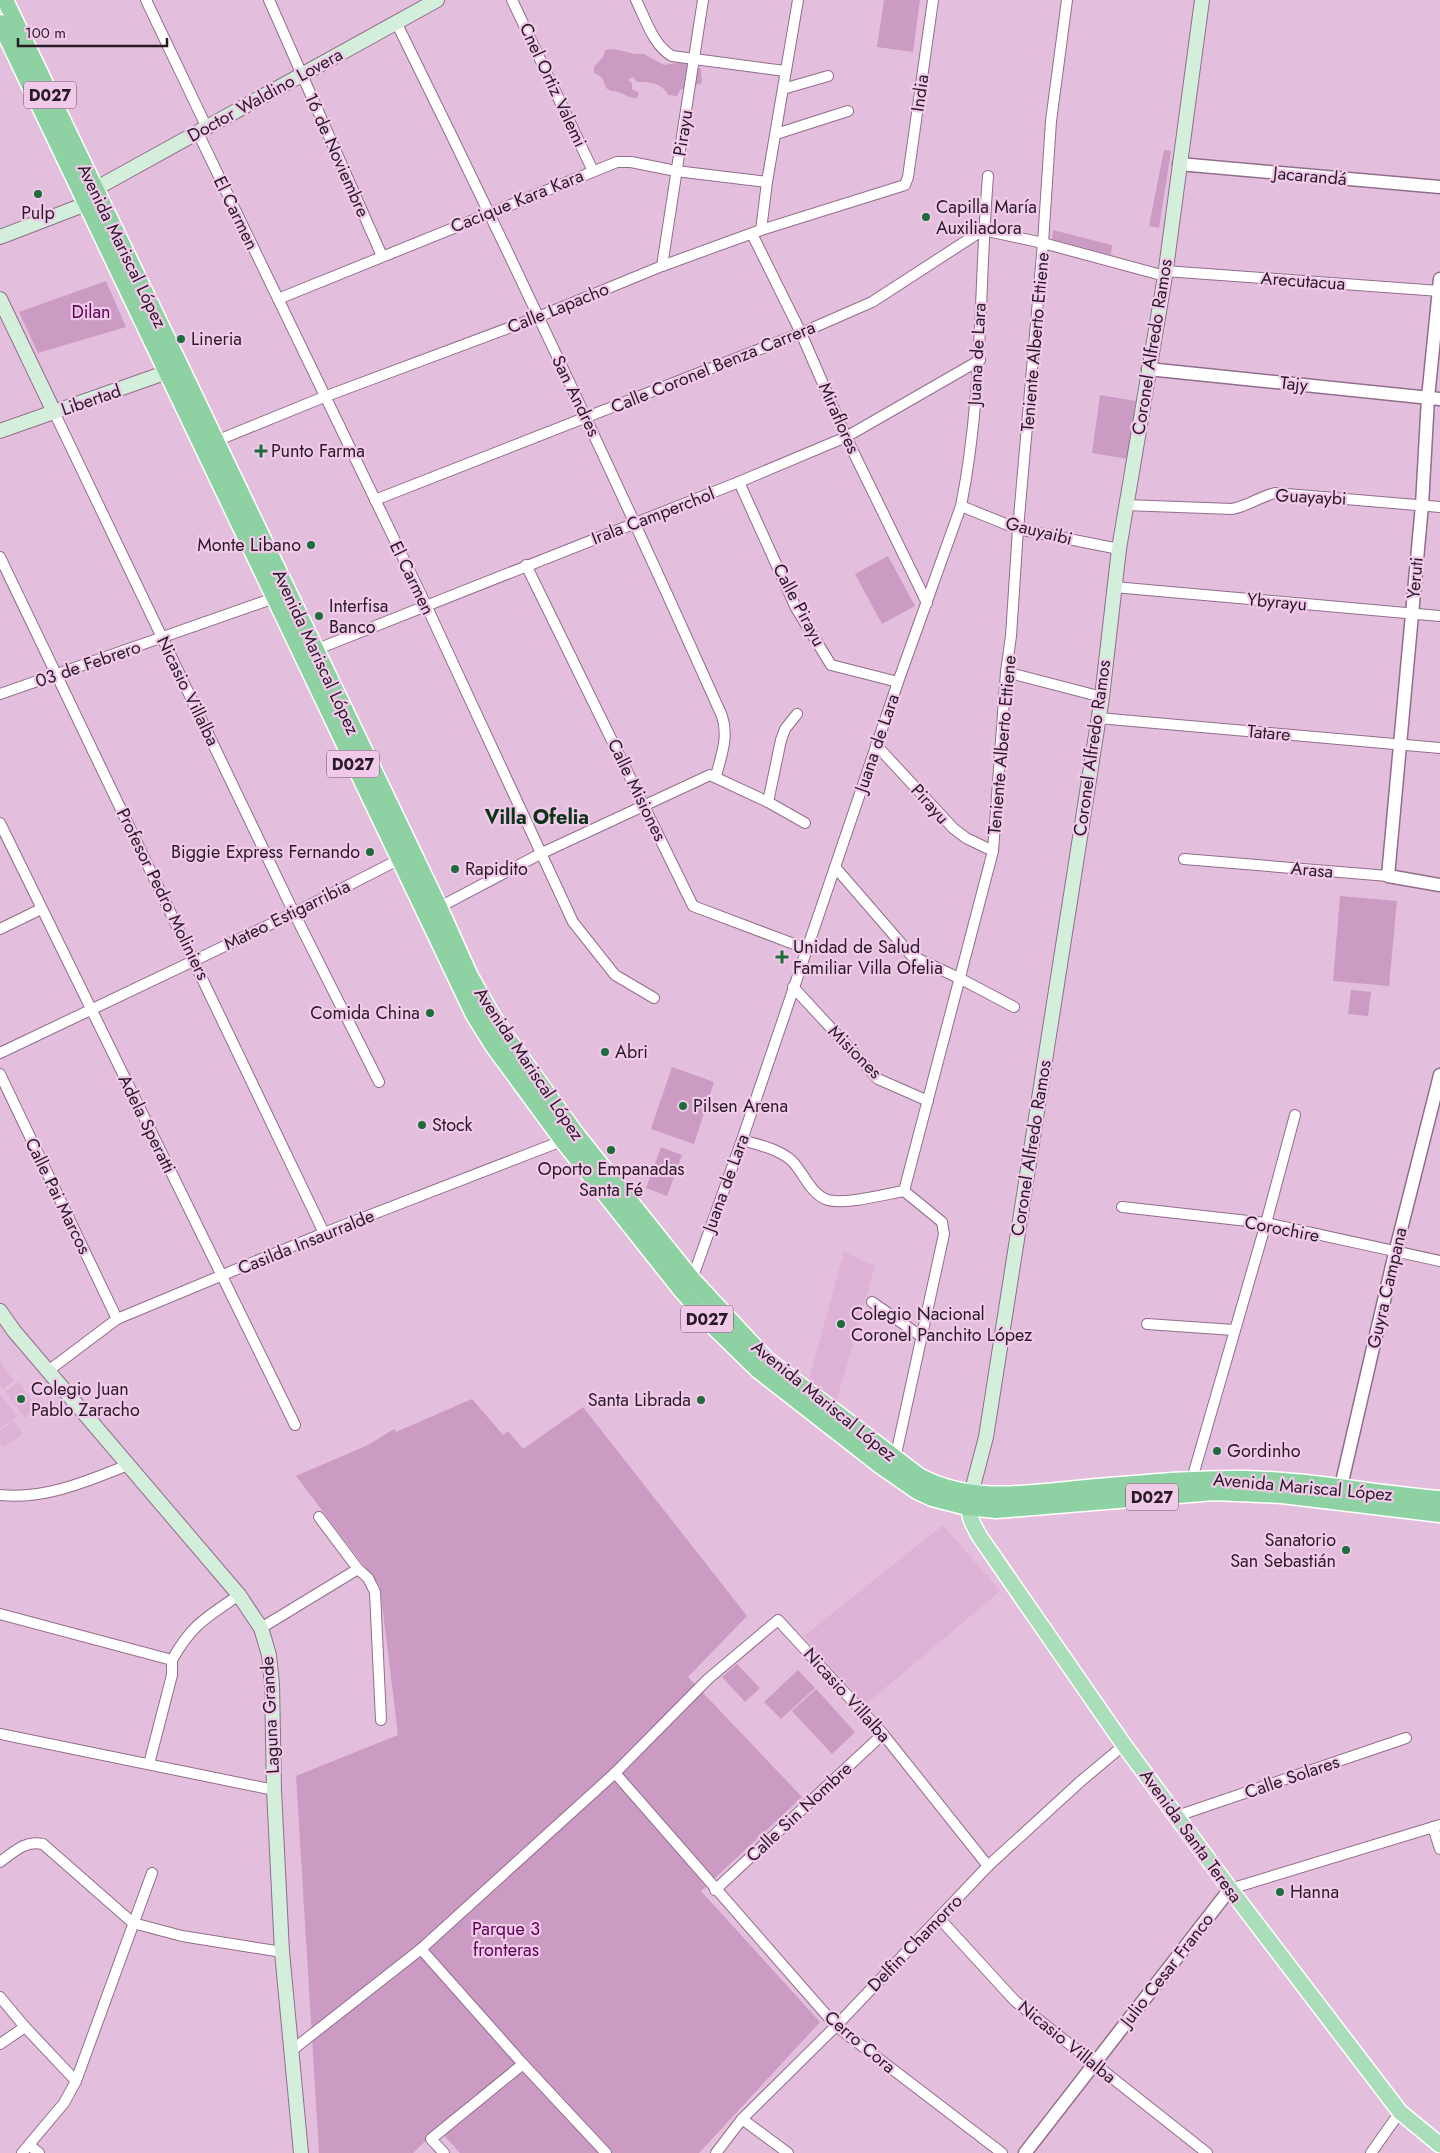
<svg xmlns="http://www.w3.org/2000/svg" width="1440" height="2153" font-family="Jost,sans-serif">
<style>
.built{fill:#deb2d6}
.green{fill:#cc9bc4}
.lines{fill:none;stroke-linecap:round;stroke-linejoin:round}
.minor-casing{stroke:#916e8b;stroke-width:12}
.tertiary-casing{stroke:#916e8b;stroke-width:15}
.secondary-casing{stroke:#916e8b;stroke-width:16}
.primary-casing{stroke:#fff;stroke-width:18}
.trunk-casing{stroke:#fff;stroke-width:19}
.minor{stroke:#fff;stroke-width:10}
.tertiary{stroke:#fff;stroke-width:12}
.secondary{stroke:#d4eedc;stroke-width:14}
.primary{stroke:#aaddba;stroke-width:15}
.trunk{stroke:#8ed2a3;stroke-width:16}
.poi-dot{fill:#1c6c3c;stroke:#f1caea;stroke-width:2}
.labels{text-anchor:middle;stroke-width:4.5;stroke-linejoin:round;paint-order:stroke}
.shield{fill:#f1caea;stroke:#644f61;stroke-width:1}
.shield-label{font-size:16px;font-weight:bold;fill:#281a26}
.street-label{font-size:18px;fill:#281a26;stroke:#f1caea}
.poi-label{font-size:18px;fill:#281a26;stroke:#f1caea;text-anchor:start}
.park-label{font-size:18px;fill:#5b0053;stroke:#f1caea}
.quarter-label{font-size:20px;font-weight:bold;fill:#0e331b;stroke:#f1caea}
</style>
<rect width="100%" height="100%" fill="#e4bedd"/>
<g class="built">
<path d="M 844,1252 L 875,1266 L 835,1406 L 808,1383 Z"/>
<path d="M 0,1362 L 14,1381 L 3,1389 L 0,1385 Z"/>
<path d="M 18,1382 L 37,1407 L 25,1417 L 5,1392 Z"/>
<path d="M 0,1394 L 17,1416 L 0,1429 Z"/>
<path d="M 13,1421 L 23,1433 L 4,1447 L 0,1442 L 0,1431 Z"/>
<path d="M 943,1525 L 1000,1591 L 865,1705 L 804,1636 Z"/>
</g>
<g class="green">
<path d="M 884,0 L 920,0 L 913,52 L 877,47 Z"/>
<path d="M 614,49 L 635,54 L 644,54 L 664,65 L 688,61 L 701,69 L 702,83 L 680,90 L 677,96 L 668,95 C 662,83 650,82 637,82 L 633,77 L 628,80 L 632,83 L 632,89 L 639,93 L 637,98 C 626,98 620,90 611,91 L 606,88 C 604,80 602,76 594,73 L 594,67 L 603,57 L 605,50 Z"/>
<path d="M 1164,150 L 1171,151 L 1159,228 L 1149,226 Z"/>
<path d="M 1053,230 L 1112,245 L 1111,255 L 1052,239 Z"/>
<path d="M 106,281 L 126,327 L 38,353 L 19,312 Z"/>
<path d="M 1100,395 L 1136,401 L 1128,459 L 1092,453 Z"/>
<path d="M 888,556 L 915,606 L 882,624 L 855,574 Z"/>
<path d="M 1340,896 L 1397,901 L 1389,986 L 1333,981 Z"/>
<path d="M 1351,990 L 1371,992 L 1368,1016 L 1348,1014 Z"/>
<path d="M 672,1067 L 714,1082 L 694,1144 L 651,1129 Z"/>
<path d="M 661,1147 L 682,1155 L 667,1196 L 646,1188 Z"/>
<path d="M 472,1399 L 503,1435 L 508,1431 L 523,1449 L 583,1407 L 747,1616 L 688,1677 L 802,1797 L 701,1891 L 820,2022 L 699,2153 L 460,2153 L 438,2129 L 413,2153 L 319,2153 L 296,1776 L 398,1735 L 380,1587 L 296,1476 L 368,1445 L 394,1429 L 396,1432 Z"/>
<path d="M 737,1664 L 760,1688 L 745,1702 L 722,1677 Z"/>
<path d="M 798,1670 L 815,1688 L 781,1719 L 764,1702 Z"/>
<path d="M 816,1689 L 855,1732 L 832,1754 L 792,1711 Z"/>
</g>
<g class="lines">
<defs>
<g id="minor">
<path d="M 146,0 L 207,128"/>
<path d="M 269,0 L 382,256"/>
<path d="M 512,0 L 593,171"/>
<path d="M 636,0 C 646,20 653,45 672,56 L 785,71"/>
<path d="M 396,22 C 509,251 618,483 722,716 C 729,737 721,756 716,776"/>
<path d="M 783,89 L 828,76"/>
<path d="M 198,133 L 426,605 L 573,922 L 615,975 L 654,998"/>
<path d="M 776,134 L 848,111"/>
<path d="M 761,230 L 767,182 L 798,0"/>
<path d="M 752,234 L 801,333 L 846,437 L 927,603"/>
<path d="M 662,266 L 703,0"/>
<path d="M 1165,271 L 1440,291"/>
<path d="M 278,299 L 617,162 L 631,162 L 676,171 L 767,182"/>
<path d="M 54,412 L 294,913 L 379,1082"/>
<path d="M 216,441 L 324,397 L 538,317 L 662,266 L 761,230 L 905,185 L 908,177 L 933,0"/>
<path d="M 739,482 L 796,608 L 831,665 L 898,682"/>
<path d="M 375,500 L 801,333 L 872,302 L 983,230 L 1043,243 L 1165,276"/>
<path d="M 1125,505 L 1232,509 C 1248,506 1259,497 1275,493 L 1440,507"/>
<path d="M 961,506 L 1018,529 L 1119,549"/>
<path d="M 0,557 L 324,1233"/>
<path d="M 526,565 L 693,906 L 807,949"/>
<path d="M 1114,587 L 1440,616"/>
<path d="M 315,650 L 739,482 L 846,437 L 980,360"/>
<path d="M 1006,672 L 1102,697"/>
<path d="M 0,694 L 280,596"/>
<path d="M 1098,718 L 1440,748"/>
<path d="M 876,745 L 953,828 L 966,838 L 993,851"/>
<path d="M 768,802 L 781,740 L 785,729 L 797,714"/>
<path d="M 0,823 L 295,1425"/>
<path d="M 1184,859 L 1388,876"/>
<path d="M 835,867 L 912,956 L 961,979 L 1014,1007"/>
<path d="M 434,910 L 542,853 L 710,775 L 768,802 L 805,823"/>
<path d="M 0,929 L 41,909"/>
<path d="M 793,987 L 878,1079 L 928,1101"/>
<path d="M 0,1053 L 294,913 L 404,857"/>
<path d="M 0,1074 L 117,1319"/>
<path d="M 742,1140 C 759,1145 779,1149 792,1161 C 804,1173 810,1194 828,1200 C 845,1205 886,1194 904,1191"/>
<path d="M 904,1191 L 993,851 L 1006,672 L 1011,636 L 1018,529 L 1043,243 L 1051,121 L 1067,0"/>
<path d="M 1122,1207 L 1266,1223 L 1440,1261"/>
<path d="M 691,1282 L 742,1140 L 898,682 L 961,506 C 983,397 979,286 988,176"/>
<path d="M 872,1302 L 922,1337"/>
<path d="M 1147,1324 L 1234,1330"/>
<path d="M 48,1371 L 117,1319 L 324,1233 L 567,1139"/>
<path d="M 895,1459 L 944,1234 L 942,1222 L 904,1191"/>
<path d="M 1192,1479 L 1266,1223 L 1295,1115"/>
<path d="M 0,1495 C 44,1500 88,1481 128,1465"/>
<path d="M 319,1517 L 358,1569 L 368,1578 L 375,1592 L 381,1720"/>
<path d="M 0,1614 L 172,1660 L 172,1675 L 149,1764"/>
<path d="M 261,1628 L 358,1569"/>
<path d="M 172,1660 C 192,1624 206,1618 239,1595"/>
<path d="M 0,1734 L 274,1790"/>
<path d="M 615,1773 L 836,2026 L 1002,2153"/>
<path d="M 1177,1816 L 1406,1738"/>
<path d="M 1433,1827 L 1440,1849"/>
<path d="M 0,1862 C 14,1852 25,1840 43,1844 L 133,1923 L 182,1936 L 282,1952"/>
<path d="M 1230,1889 L 1440,1825"/>
<path d="M 715,1890 L 883,1734"/>
<path d="M 939,1918 L 1015,2001 L 1207,2153"/>
<path d="M 421,1949 L 523,2064 L 606,2153"/>
<path d="M 0,1997 L 25,2027 L 76,2081"/>
<path d="M 0,2044 L 25,2027"/>
<path d="M 291,2051 L 421,1949 L 615,1773 L 708,1679 L 778,1620 L 883,1734 L 988,1866"/>
<path d="M 742,2119 L 788,2153"/>
<path d="M 29,2145 L 39,2153"/>
<path d="M 22,2153 L 64,2103 L 76,2081 L 152,1873"/>
<path d="M 444,2153 L 431,2139 L 523,2064"/>
<path d="M 716,2153 L 742,2119 L 836,2026 L 988,1866 L 1081,1781 L 1124,1745"/>
<path d="M 1371,2153 L 1400,2112"/>
</g>
<g id="tertiary">
<path d="M 1179,164 L 1440,187"/>
<path d="M 1440,279 L 1428,398 L 1422,505 L 1388,876 L 1440,885"/>
<path d="M 1148,369 L 1440,399"/>
<path d="M 1339,1495 L 1395,1253 L 1440,1075"/>
<path d="M 1025,2153 L 1230,1889"/>
</g>
<g id="secondary">
<path d="M 0,237 L 86,204 L 95,189 L 437,0"/>
<path d="M 0,299 L 54,412"/>
<path d="M 0,431 L 176,369"/>
<path d="M 0,1311 L 14,1331 L 239,1595 L 261,1628 L 269,1655 L 272,1684 L 274,1790 L 282,1952 L 301,2153"/>
<path d="M 971,1494 L 986,1437 L 1102,697 L 1119,549 L 1165,276 L 1202,0"/>
</g>
<path id="primary" d="M 970,1496 C 966,1513 972,1523 980,1537 L 1124,1745 L 1230,1889 L 1400,2112 L 1440,2145"/>
<g id="trunk">
<path d="M 5,0 L 439,907 L 469,974 L 490,1012 L 507,1038 L 576,1134 L 692,1279 L 766,1359 L 919,1476 C 974,1506 1037,1492 1097,1487 C 1146,1483 1195,1478 1244,1479 C 1310,1480 1375,1494 1440,1499"/>
<path d="M 0,23 L 474,1015 L 494,1047 L 563,1141 L 682,1291 L 714,1327 L 758,1370 L 881,1466 L 917,1491 L 932,1498 L 967,1507 L 996,1510 L 1214,1492 L 1282,1495 L 1440,1514"/>
</g>
</defs>
<use href="#minor" class="minor-casing"/>
<use href="#tertiary" class="tertiary-casing"/>
<use href="#secondary" class="secondary-casing"/>
<use href="#primary" class="primary-casing"/>
<use href="#trunk" class="trunk-casing"/>
<use href="#minor" class="minor"/>
<use href="#tertiary" class="tertiary"/>
<use href="#secondary" class="secondary"/>
<use href="#primary" class="primary"/>
<use href="#trunk" class="trunk"/>
</g>
<g class="poi-dot">
<circle cx="38" cy="194" r="5"/>
<circle cx="926" cy="217" r="5"/>
<circle cx="181" cy="339" r="5"/>
<path d="M258.5 443.5h5v5h5v5h-5v5h-5v-5h-5v-5h5z"/>
<circle cx="311" cy="545" r="5"/>
<circle cx="319" cy="616" r="5"/>
<circle cx="370" cy="852" r="5"/>
<circle cx="455" cy="869" r="5"/>
<path d="M779.5 949.5h5v5h5v5h-5v5h-5v-5h-5v-5h5z"/>
<circle cx="430" cy="1013" r="5"/>
<circle cx="605" cy="1052" r="5"/>
<circle cx="683" cy="1106" r="5"/>
<circle cx="422" cy="1125" r="5"/>
<circle cx="611" cy="1150" r="5"/>
<circle cx="841" cy="1324" r="5"/>
<circle cx="21" cy="1399" r="5"/>
<circle cx="701" cy="1400" r="5"/>
<circle cx="1217" cy="1451" r="5"/>
<circle cx="1346" cy="1550" r="5"/>
<circle cx="1280" cy="1892" r="5"/>
</g>
<g class="labels">
<g class="shield">
<rect x="24" y="81.5" width="52" height="27" rx="4"/>
<rect x="327" y="750.5" width="52" height="27" rx="4"/>
<rect x="681" y="1305.5" width="52" height="27" rx="4"/>
<rect x="1126" y="1483.5" width="52" height="27" rx="4"/>
</g>
<g class="shield-label">
<text x="50" y="101">D027</text>
<text x="353" y="770">D027</text>
<text x="707" y="1325">D027</text>
<text x="1152" y="1503">D027</text>
</g>
<g class="street-label">
<text transform="translate(553 85) rotate(65)" y="6">Cnel Ortiz Valemi</text>
<text transform="translate(920 93) rotate(-82)" y="6">India</text>
<text transform="translate(265 95) rotate(-29)" y="6">Doctor Waldino Lovera</text>
<text transform="translate(683 133) rotate(-81)" y="6">Pirayu</text>
<text transform="translate(337 155) rotate(66)" y="6">16 de Noviembre</text>
<text transform="translate(1310 176) rotate(5)" y="6">Jacarandá</text>
<text transform="translate(517 201) rotate(-22)" y="6">Cacique Kara Kara</text>
<text transform="translate(236 213) rotate(64)" y="6">El Carmen</text>
<text transform="translate(122 246) rotate(64)" y="6">Avenida Mariscal López</text>
<text transform="translate(1303 281) rotate(4)" y="6">Arecutacua</text>
<text transform="translate(558 308) rotate(-22)" y="6">Calle Lapacho</text>
<text transform="translate(1035 342) rotate(-85)" y="6">Teniente Alberto Ettiene</text>
<text transform="translate(1152 347) rotate(-81)" y="6">Coronel Alfredo Ramos</text>
<text transform="translate(977 354) rotate(-87)" y="6">Juana de Lara</text>
<text transform="translate(713 367) rotate(-22)" y="6">Calle Coronel Benza Carrera</text>
<text transform="translate(1294 384) rotate(6)" y="6">Tajy</text>
<text transform="translate(576 396) rotate(64)" y="6">San Andres</text>
<text transform="translate(91 400) rotate(-19)" y="6">Libertad</text>
<text transform="translate(839 418) rotate(66)" y="6">Miraflores</text>
<text transform="translate(1311 497) rotate(3)" y="6">Guayaybi</text>
<text transform="translate(653 516) rotate(-21)" y="6">Irala Camperchol</text>
<text transform="translate(1039 531) rotate(14)" y="6">Gauyaibi</text>
<text transform="translate(412 578) rotate(64)" y="6">El Carmen</text>
<text transform="translate(1415 578) rotate(-85)" y="6">Yeruti</text>
<text transform="translate(1277 602) rotate(5)" y="6">Ybyrayu</text>
<text transform="translate(799 605) rotate(62)" y="6">Calle Pirayu</text>
<text transform="translate(316 652) rotate(65)" y="6">Avenida Mariscal López</text>
<text transform="translate(88 664) rotate(-19)" y="6">03 de Febrero</text>
<text transform="translate(188 691) rotate(64)" y="6">Nicasio Villalba</text>
<text transform="translate(1269 733) rotate(5)" y="6">Tatare</text>
<text transform="translate(877 743) rotate(-71)" y="6">Juana de Lara</text>
<text transform="translate(1002 745) rotate(-85)" y="6">Teniente Alberto Ettiene</text>
<text transform="translate(1092 748) rotate(-82)" y="6">Coronel Alfredo Ramos</text>
<text transform="translate(637 790) rotate(64)" y="6">Calle Misiones</text>
<text transform="translate(930 804) rotate(48)" y="6">Pirayu</text>
<text transform="translate(1312 870) rotate(5)" y="6">Arasa</text>
<text transform="translate(163 894) rotate(64)" y="6">Profesor Pedro Moliniers</text>
<text transform="translate(287 915) rotate(-26)" y="6">Mateo Estigarribia</text>
<text transform="translate(855 1052) rotate(45)" y="6">Misiones</text>
<text transform="translate(529 1064) rotate(56)" y="6">Avenida Mariscal López</text>
<text transform="translate(147 1124) rotate(64)" y="6">Adela Speratti</text>
<text transform="translate(1031 1148) rotate(-81)" y="6">Coronel Alfredo Ramos</text>
<text transform="translate(726 1183) rotate(-70)" y="6">Juana de Lara</text>
<text transform="translate(58 1196) rotate(64)" y="6">Calle Pai Marcos</text>
<text transform="translate(1282 1229) rotate(11)" y="6">Corochire</text>
<text transform="translate(306 1242) rotate(-22)" y="6">Casilda Insaurralde</text>
<text transform="translate(1387 1288) rotate(-77)" y="6">Guyra Campana</text>
<text transform="translate(824 1401) rotate(39)" y="6">Avenida Mariscal López</text>
<text transform="translate(1303 1487) rotate(5)" y="6">Avenida Mariscal López</text>
<text transform="translate(847 1695) rotate(48)" y="6">Nicasio Villalba</text>
<text transform="translate(270 1715) rotate(-93)" y="6">Laguna Grande</text>
<text transform="translate(1292 1777) rotate(-19)" y="6">Calle Solares</text>
<text transform="translate(799 1812) rotate(-43)" y="6">Calle Sin Nombre</text>
<text transform="translate(1191 1836) rotate(54)" y="6">Avenida Santa Teresa</text>
<text transform="translate(915 1943) rotate(-46)" y="6">Delfin Chamorro</text>
<text transform="translate(1167 1970) rotate(-52)" y="6">Julio Cesar Franco</text>
<text transform="translate(860 2042) rotate(40)" y="6">Cerro Cora</text>
<text transform="translate(1067 2042) rotate(39)" y="6">Nicasio Villalba</text>
</g>
<g class="poi-label">
<text x="936" y="213">Capilla María<tspan x="936" dy="21">Auxiliadora</tspan></text>
<text x="38" y="219" text-anchor="middle">Pulp</text>
<text x="191" y="345">Lineria</text>
<text x="271" y="457">Punto Farma</text>
<text x="301" y="551" text-anchor="end">Monte Libano</text>
<text x="329" y="612">Interfisa<tspan x="329" dy="21">Banco</tspan></text>
<text x="360" y="858" text-anchor="end">Biggie Express Fernando</text>
<text x="465" y="875">Rapidito</text>
<text x="793" y="953">Unidad de Salud<tspan x="793" dy="21">Familiar Villa Ofelia</tspan></text>
<text x="420" y="1019" text-anchor="end">Comida China</text>
<text x="615" y="1058">Abri</text>
<text x="693" y="1112">Pilsen Arena</text>
<text x="432" y="1131">Stock</text>
<text x="611" y="1175" text-anchor="middle">Oporto Empanadas<tspan x="611" dy="21">Santa Fé</tspan></text>
<text x="851" y="1320">Colegio Nacional<tspan x="851" dy="21">Coronel Panchito López</tspan></text>
<text x="31" y="1395">Colegio Juan<tspan x="31" dy="21">Pablo Zaracho</tspan></text>
<text x="691" y="1406" text-anchor="end">Santa Librada</text>
<text x="1227" y="1457">Gordinho</text>
<text x="1336" y="1546" text-anchor="end">Sanatorio<tspan x="1336" dy="21">San Sebastián</tspan></text>
<text x="1290" y="1898">Hanna</text>
</g>
<g class="park-label">
<text x="91" y="318">Dilan</text>
<text x="506" y="1935">Parque 3<tspan x="506" dy="21">fronteras</tspan></text>
</g>
<g class="quarter-label">
<text x="537" y="824">Villa Ofelia</text>
</g>
</g>
<path d="M18 38v8h149v-8" fill="none" stroke="#281a26" stroke-width="2.5"/>
<text x="25" y="38" font-size="15" fill="#281a26" stroke="#f1caea" stroke-width="4" paint-order="stroke">100 m</text>
</svg>
